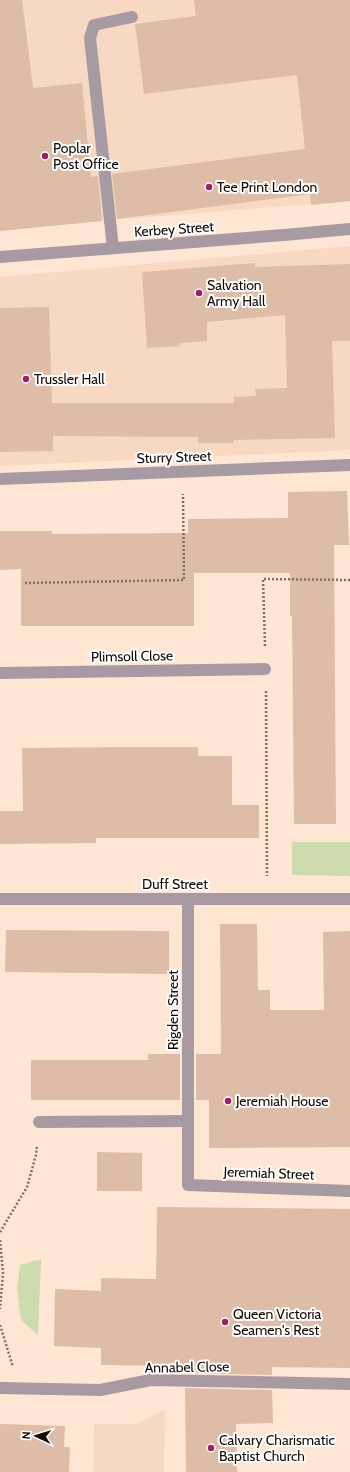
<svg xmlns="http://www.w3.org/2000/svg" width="350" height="1472" font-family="Cabin,sans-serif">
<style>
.built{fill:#f7d8c3}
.green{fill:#cedbae}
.building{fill:#ddbca8}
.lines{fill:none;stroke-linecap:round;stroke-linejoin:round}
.path{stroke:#806f63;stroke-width:2.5;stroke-dasharray:2 2;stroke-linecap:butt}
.lane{stroke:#a89aa3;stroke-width:12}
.street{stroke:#a89aa3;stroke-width:12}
.poi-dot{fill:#a41c65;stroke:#fff;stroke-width:1.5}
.labels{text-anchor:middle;stroke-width:4;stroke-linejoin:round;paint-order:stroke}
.poi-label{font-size:14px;fill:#140a04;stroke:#fff;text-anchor:start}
.street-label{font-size:14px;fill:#140a04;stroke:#fff}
</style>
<rect width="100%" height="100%" fill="#ffe5d3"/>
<g class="built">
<path d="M 0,0 L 350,0 L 350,201 L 96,221 L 0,231 Z"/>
<path d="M 350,246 L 350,450 L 0,466 L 0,277 Z"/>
<path d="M 165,1409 L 164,1472 L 93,1472 L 94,1424 L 137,1424 Z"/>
</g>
<g class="green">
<path d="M 350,798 L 350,877 L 349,876 L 292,875 L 292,842 L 350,842 Z"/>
<path d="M 41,1259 L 38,1335 L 21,1320 L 17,1288 L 20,1265 Z"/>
</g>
<g class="building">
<path d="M 0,0 L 22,0 L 33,88 L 82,83 L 91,177 L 98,176 L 102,221 L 0,231 Z"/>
<path d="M 194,0 L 350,0 L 350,201 L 311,205 L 310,194 L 117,219 L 112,174 L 305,149 L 297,75 L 144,94 L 135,24 L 196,16 Z"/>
<path d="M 255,263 L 255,267 L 350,264 L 350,341 L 332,341 L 335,438 L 234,440 L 233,443 L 198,443 L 198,437 L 53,436 L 53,451 L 0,452 L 0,308 L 49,307 L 52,403 L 234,403 L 234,397 L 256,396 L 255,389 L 287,388 L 285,315 L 207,322 L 207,341 L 179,343 L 180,346 L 147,348 L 142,272 Z"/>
<path d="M 347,491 L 349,545 L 334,545 L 336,824 L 294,824 L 292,616 L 290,616 L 290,573 L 194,573 L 194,626 L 21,626 L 21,569 L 0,570 L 0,531 L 52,531 L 52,534 L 188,533 L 188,519 L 288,518 L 288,492 Z"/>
<path d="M 128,747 L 198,747 L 198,756 L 232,756 L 232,805 L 259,805 L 259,838 L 96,838 L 96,843 L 0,844 L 0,811 L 23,811 L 22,748 Z"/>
<path d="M 220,924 L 257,924 L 258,990 L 270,990 L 270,1010 L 324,1010 L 323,932 L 350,931 L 350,1147 L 209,1148 L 209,1100 L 196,1100 L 196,1054 L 221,1054 Z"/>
<path d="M 6,930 L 169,931 L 169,974 L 5,972 Z"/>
<path d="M 148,1054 L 180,1054 L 180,1100 L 31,1100 L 31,1060 L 148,1060 Z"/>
<path d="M 97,1152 L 142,1153 L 142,1191 L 97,1191 Z"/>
<path d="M 157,1207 L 350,1209 L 350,1368 L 272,1367 L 272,1375 L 185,1373 L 185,1366 L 101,1365 L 101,1348 L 54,1346 L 55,1289 L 101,1291 L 101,1278 L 156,1279 Z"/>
<path d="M 185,1388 L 272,1390 L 273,1423 L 236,1424 L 237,1472 L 186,1472 Z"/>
<path d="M 0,1424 L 65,1426 L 64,1447 L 70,1447 L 69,1472 L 0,1472 Z"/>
</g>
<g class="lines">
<g class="path">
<path d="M 25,583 L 184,580 L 183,494"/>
<path d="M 265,646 L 263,579 L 350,580"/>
<path d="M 266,691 L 267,876"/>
<path d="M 0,1232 L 27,1187 L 36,1155 L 37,1145"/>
<path d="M 0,1240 L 3,1273 L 0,1309"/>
<path d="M 0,1325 L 13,1367"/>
</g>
<path class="lane" d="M 113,248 L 90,38 L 94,25 L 132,17"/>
<g class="street">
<path d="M 0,257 L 284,235 L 350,229"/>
<path d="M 0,479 L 350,465"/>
<path d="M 0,673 L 265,669"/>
<path d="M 0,899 L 350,899"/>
<path d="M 188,899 L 188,1185 L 350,1191"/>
<path d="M 39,1122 L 188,1121"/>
<path d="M 0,1388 L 100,1390 L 151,1380 L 350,1384"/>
</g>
</g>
<g class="poi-dot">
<circle cx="45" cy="156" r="4"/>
<circle cx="209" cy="187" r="4"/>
<circle cx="199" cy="293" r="4"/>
<circle cx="26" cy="379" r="4"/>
<circle cx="228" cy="1101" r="4"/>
<circle cx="225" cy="1322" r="4"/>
<circle cx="211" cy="1448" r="4"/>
</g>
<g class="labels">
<g class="poi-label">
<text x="53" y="153">Poplar<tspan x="53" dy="16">Post Office</tspan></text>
<text x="217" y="192">Tee Print London</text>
<text x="207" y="290">Salvation<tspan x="207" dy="16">Army Hall</tspan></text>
<text x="34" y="384">Trussler Hall</text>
<text x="236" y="1106">Jeremiah House</text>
<text x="233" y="1319">Queen Victoria<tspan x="233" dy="16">Seamen's Rest</tspan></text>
<text x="219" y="1445">Calvary Charismatic<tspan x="219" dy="16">Baptist Church</tspan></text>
</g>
<g class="street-label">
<text transform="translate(174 229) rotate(-4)" y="5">Kerbey Street</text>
<text transform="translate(174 457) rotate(-2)" y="5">Sturry Street</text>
<text transform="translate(132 656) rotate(-1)" y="5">Plimsoll Close</text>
<text x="175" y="889">Duff Street</text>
<text transform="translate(173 1010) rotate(-90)" y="5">Rigden Street</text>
<text transform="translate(269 1173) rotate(2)" y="5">Jeremiah Street</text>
<text transform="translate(187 1367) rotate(-1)" y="5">Annabel Close</text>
</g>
</g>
<g transform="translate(36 1436) rotate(274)" stroke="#ffffff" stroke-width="3" paint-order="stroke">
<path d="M0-3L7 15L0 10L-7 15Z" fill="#140a04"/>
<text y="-6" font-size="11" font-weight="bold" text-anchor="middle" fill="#140a04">N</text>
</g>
</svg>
